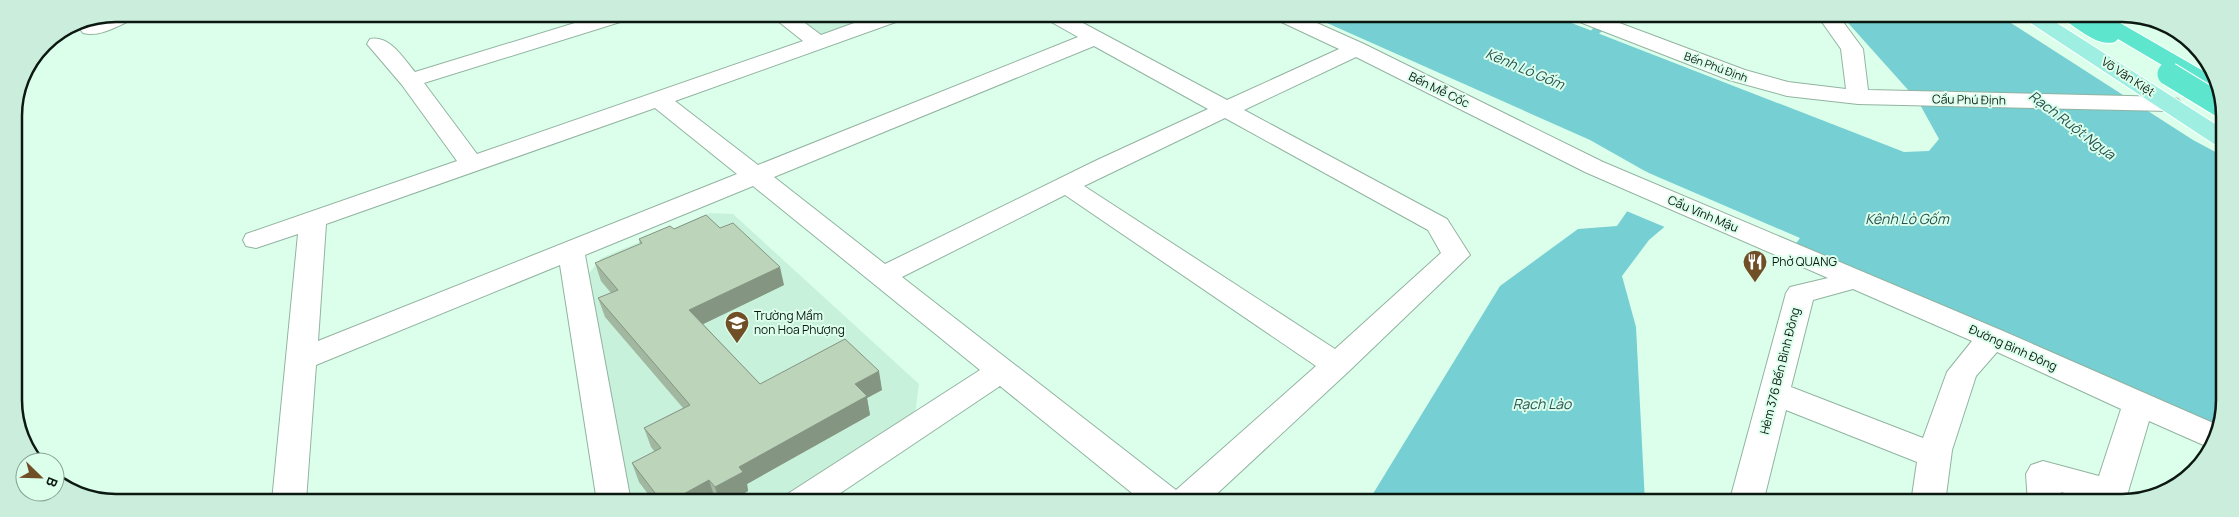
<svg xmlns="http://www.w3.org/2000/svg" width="2239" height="517" font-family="Manrope,sans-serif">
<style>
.built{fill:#c7f1db}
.water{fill:#75cfd3}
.pier{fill:#dcffec}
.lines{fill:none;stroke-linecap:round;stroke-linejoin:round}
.stream{stroke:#75cfd3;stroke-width:8}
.minor-casing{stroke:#92b3a1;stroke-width:2}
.major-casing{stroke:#fff;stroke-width:2}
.highway-casing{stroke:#fff;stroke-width:2}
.minor{fill:#fff;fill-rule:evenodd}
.major{fill:#9eefe2;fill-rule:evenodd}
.highway{fill:#5ee5ce;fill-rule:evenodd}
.highway-bridge-casing{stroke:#fff;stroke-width:25;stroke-linecap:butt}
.highway-bridge{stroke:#5ee5ce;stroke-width:23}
.wall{fill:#a2b7a0}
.shaded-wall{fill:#849582}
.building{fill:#bcd5ba;stroke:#849582}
.labels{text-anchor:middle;stroke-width:4;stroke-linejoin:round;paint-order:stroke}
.far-street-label{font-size:11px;fill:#0c1812;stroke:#dcffec}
.street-label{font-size:12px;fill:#0c1812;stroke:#dcffec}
.poi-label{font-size:12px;fill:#0c1812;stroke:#dcffec;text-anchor:start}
.water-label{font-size:14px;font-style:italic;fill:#275152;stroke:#dcffec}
.rim{fill:none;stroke:#0c1812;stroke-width:2.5}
</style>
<rect width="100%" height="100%" fill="#dcffec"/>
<g class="built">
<path d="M 788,14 L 883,14 L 822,37 Z"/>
<path d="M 710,213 L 733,214 L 919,384 L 915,414 L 778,502 L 628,502 L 586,277 L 601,258 Z"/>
</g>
<path class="water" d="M 1309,15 L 1551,15 L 1904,152 L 1929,151 L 1939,139 L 1918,101 L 1841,15 L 2000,16 L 2193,140 L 2223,156 L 2223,420 L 2219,428 L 1851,269 L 1815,251 L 1695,201 L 1649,240 L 1622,276 L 1636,327 L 1645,503 L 1368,502 L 1500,286 L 1578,229 L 1617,226 L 1652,175 L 1590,140 Z"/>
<path class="pier" d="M 1628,164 L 1800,238 L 1795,245 L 1695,203 L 1667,228 L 1624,210 L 1649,175 Z"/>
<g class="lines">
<path class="stream" d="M 1589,43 L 1595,32 L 1614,15"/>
<defs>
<g id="minor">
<path d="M 117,14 L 138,14 L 135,18 C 120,25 99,38 83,33 L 80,29 L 83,25 Z"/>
<path d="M 604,14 L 636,14 L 633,18 L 424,83 L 477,154 L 803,41 L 769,14 L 793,14 L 821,35 L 879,14 L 910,15 L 907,18 L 675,101 L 758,165 L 1078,37 L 1046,19 L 1043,15 L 1068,15 L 1227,100 L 1339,49 L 1275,19 L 1272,15 L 1299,15 L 1364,44 L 1603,162 L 2003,331 L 2220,426 L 2208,447 L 2149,421 L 2128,492 L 2123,501 L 2103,503 L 2061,492 L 2062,503 L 2028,503 L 2026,474 L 2031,465 L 2043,461 L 2099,476 L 2121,409 L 1997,352 L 1976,376 L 1952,450 L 1945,503 L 1911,503 L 1917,462 L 1786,410 L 1763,503 L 1729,503 L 1786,293 L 1790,287 L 1828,278 L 1585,172 L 1356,57 L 1244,110 L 1447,219 L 1470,255 L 1348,372 L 1208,502 L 1143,502 L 1000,386 L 827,502 L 784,502 L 789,493 L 980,370 L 753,186 L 585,255 L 631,502 L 597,502 L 560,265 L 316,365 L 306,501 L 272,501 L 298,234 L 256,248 L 246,246 L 243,240 L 246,234 L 457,161 L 402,85 L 367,44 L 370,39 C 390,35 403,58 415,72 ZM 1094,46 L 1208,109 L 1095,161 L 885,264 L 774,177 ZM 655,108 L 737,174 L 318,341 L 326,224 ZM 1225,118 L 1428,230 L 1441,253 L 1335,349 L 1084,186 ZM 1065,195 L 1316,366 L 1176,490 L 902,277 ZM 1853,289 L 1972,341 L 1947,372 L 1923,438 L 1791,387 L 1813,300 Z"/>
<path d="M 1569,15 L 1598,15 L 1745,70 L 1788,82 L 1846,89 L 1841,49 L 1817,15 L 1838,15 L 1863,49 L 1868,90 L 2170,97 L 2178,99 L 2182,104 L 2178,109 L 2170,111 L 1858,104 L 1787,96 L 1729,80 L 1572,19 Z"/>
</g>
<path id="major" d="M 2023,16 L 2046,16 L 2223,129 L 2223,146 L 2214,144 L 2026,20 Z"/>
<path id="highway" d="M 2061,16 L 2108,16 L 2212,76 L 2222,95 L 2211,94 L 2118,39 L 2115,42 C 2098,47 2079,29 2064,20 Z"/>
</defs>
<use href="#minor" class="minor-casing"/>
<use href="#major" class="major-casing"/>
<use href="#highway" class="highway-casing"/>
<use href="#minor" class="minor"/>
<use href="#major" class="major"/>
<use href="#highway" class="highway"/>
<defs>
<path id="highway-bridge" d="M 2169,74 L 2223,107"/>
</defs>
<use href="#highway-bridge" class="highway-bridge-casing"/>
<use href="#highway-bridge" class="highway-bridge"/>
</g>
<path class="wall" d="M 720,228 L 784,285 L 703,324 L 760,384 L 882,390 L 867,398 L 870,415 L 747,484 L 748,491 L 729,502 L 717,502 L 715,499 L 710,502 L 654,502 L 639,482 L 632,463 L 655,452 L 651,447 L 644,428 L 683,408 L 605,317 L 598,298 L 611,293 L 601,281 L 595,263 L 640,244 L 639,239 L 674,229 Z"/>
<g class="shaded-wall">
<path d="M 780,267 L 784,285 L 695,328 L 689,310 Z"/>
<path d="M 879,371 L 882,390 L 867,398 L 870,415 L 747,484 L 748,491 L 729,502 L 720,502 L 715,487 L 739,467 L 855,384 Z"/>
<path d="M 709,480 L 715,499 L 710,502 L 669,502 Z"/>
</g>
<path class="building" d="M 706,215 L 720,228 L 733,223 L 780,267 L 689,310 L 760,384 L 845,339 L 879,371 L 855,384 L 867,396 L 739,467 L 743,472 L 715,487 L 709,480 L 669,502 L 662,502 L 632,463 L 661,448 L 644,428 L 690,405 L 598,298 L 618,290 L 595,263 L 642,243 L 639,239 L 670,226 L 674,229 Z"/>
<defs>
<symbol id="restaurant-pin" viewBox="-11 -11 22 30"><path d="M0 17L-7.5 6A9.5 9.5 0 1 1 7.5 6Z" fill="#704e26" stroke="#dcffec"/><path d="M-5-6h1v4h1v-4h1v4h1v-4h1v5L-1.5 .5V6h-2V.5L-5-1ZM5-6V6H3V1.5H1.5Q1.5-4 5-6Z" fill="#fff"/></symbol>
<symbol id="school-pin" viewBox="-11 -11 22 30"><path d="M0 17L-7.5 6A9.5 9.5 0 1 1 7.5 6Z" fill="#704e26" stroke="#dcffec"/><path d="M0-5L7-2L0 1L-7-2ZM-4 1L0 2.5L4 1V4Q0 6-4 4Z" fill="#fff"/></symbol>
</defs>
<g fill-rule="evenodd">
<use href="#restaurant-pin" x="1741" y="248" width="28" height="38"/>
<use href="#school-pin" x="723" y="309" width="28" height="38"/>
</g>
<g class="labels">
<g class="far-street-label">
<text transform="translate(1716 67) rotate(20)" y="4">Bến Phú Định</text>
</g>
<g class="street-label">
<text transform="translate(2128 77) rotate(33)" y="4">Võ Văn Kiệt</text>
<text transform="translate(1439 90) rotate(26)" y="4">Bến Mễ Cốc</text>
<text transform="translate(1969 100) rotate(1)" y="4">Cầu Phú Định</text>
<text transform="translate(1703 214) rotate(23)" y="4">Cầu Vĩnh Mậu</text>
<text transform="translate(2013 348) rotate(24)" y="4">Đường Bình Đông</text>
<text transform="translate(1780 371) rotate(-76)" y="4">Hẻm 376 Bến Bình Đông</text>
</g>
<g class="poi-label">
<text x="1772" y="266">Phở QUANG</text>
<text x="754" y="320">Trường Mầm<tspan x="754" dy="14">non Hoa Phượng</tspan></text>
</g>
<g class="water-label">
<text transform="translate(1525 69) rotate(23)" y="5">Kênh Lò Gốm</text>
<text transform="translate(2072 125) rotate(37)" y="5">Rạch Ruột Ngựa</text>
<text x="1907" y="224">Kênh Lò Gốm</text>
<text x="1542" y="409">Rạch Lào</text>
</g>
</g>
<path d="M0 0H2239V517H0ZM116 22H2122A94 94 0 0 1 2216 116V400A94 94 0 0 1 2122 494H116A94 94 0 0 1 22 400V116A94 94 0 0 1 116 22Z" fill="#cbeddb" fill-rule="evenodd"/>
<path class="rim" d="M116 22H2122A94 94 0 0 1 2216 116V400A94 94 0 0 1 2122 494H116A94 94 0 0 1 22 400V116A94 94 0 0 1 116 22Z"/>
<g transform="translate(40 477) rotate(113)"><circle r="24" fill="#dcffec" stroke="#89a395"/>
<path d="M0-4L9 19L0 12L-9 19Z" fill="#704e26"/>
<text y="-8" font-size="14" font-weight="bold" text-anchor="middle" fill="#0c1812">B</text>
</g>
</svg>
